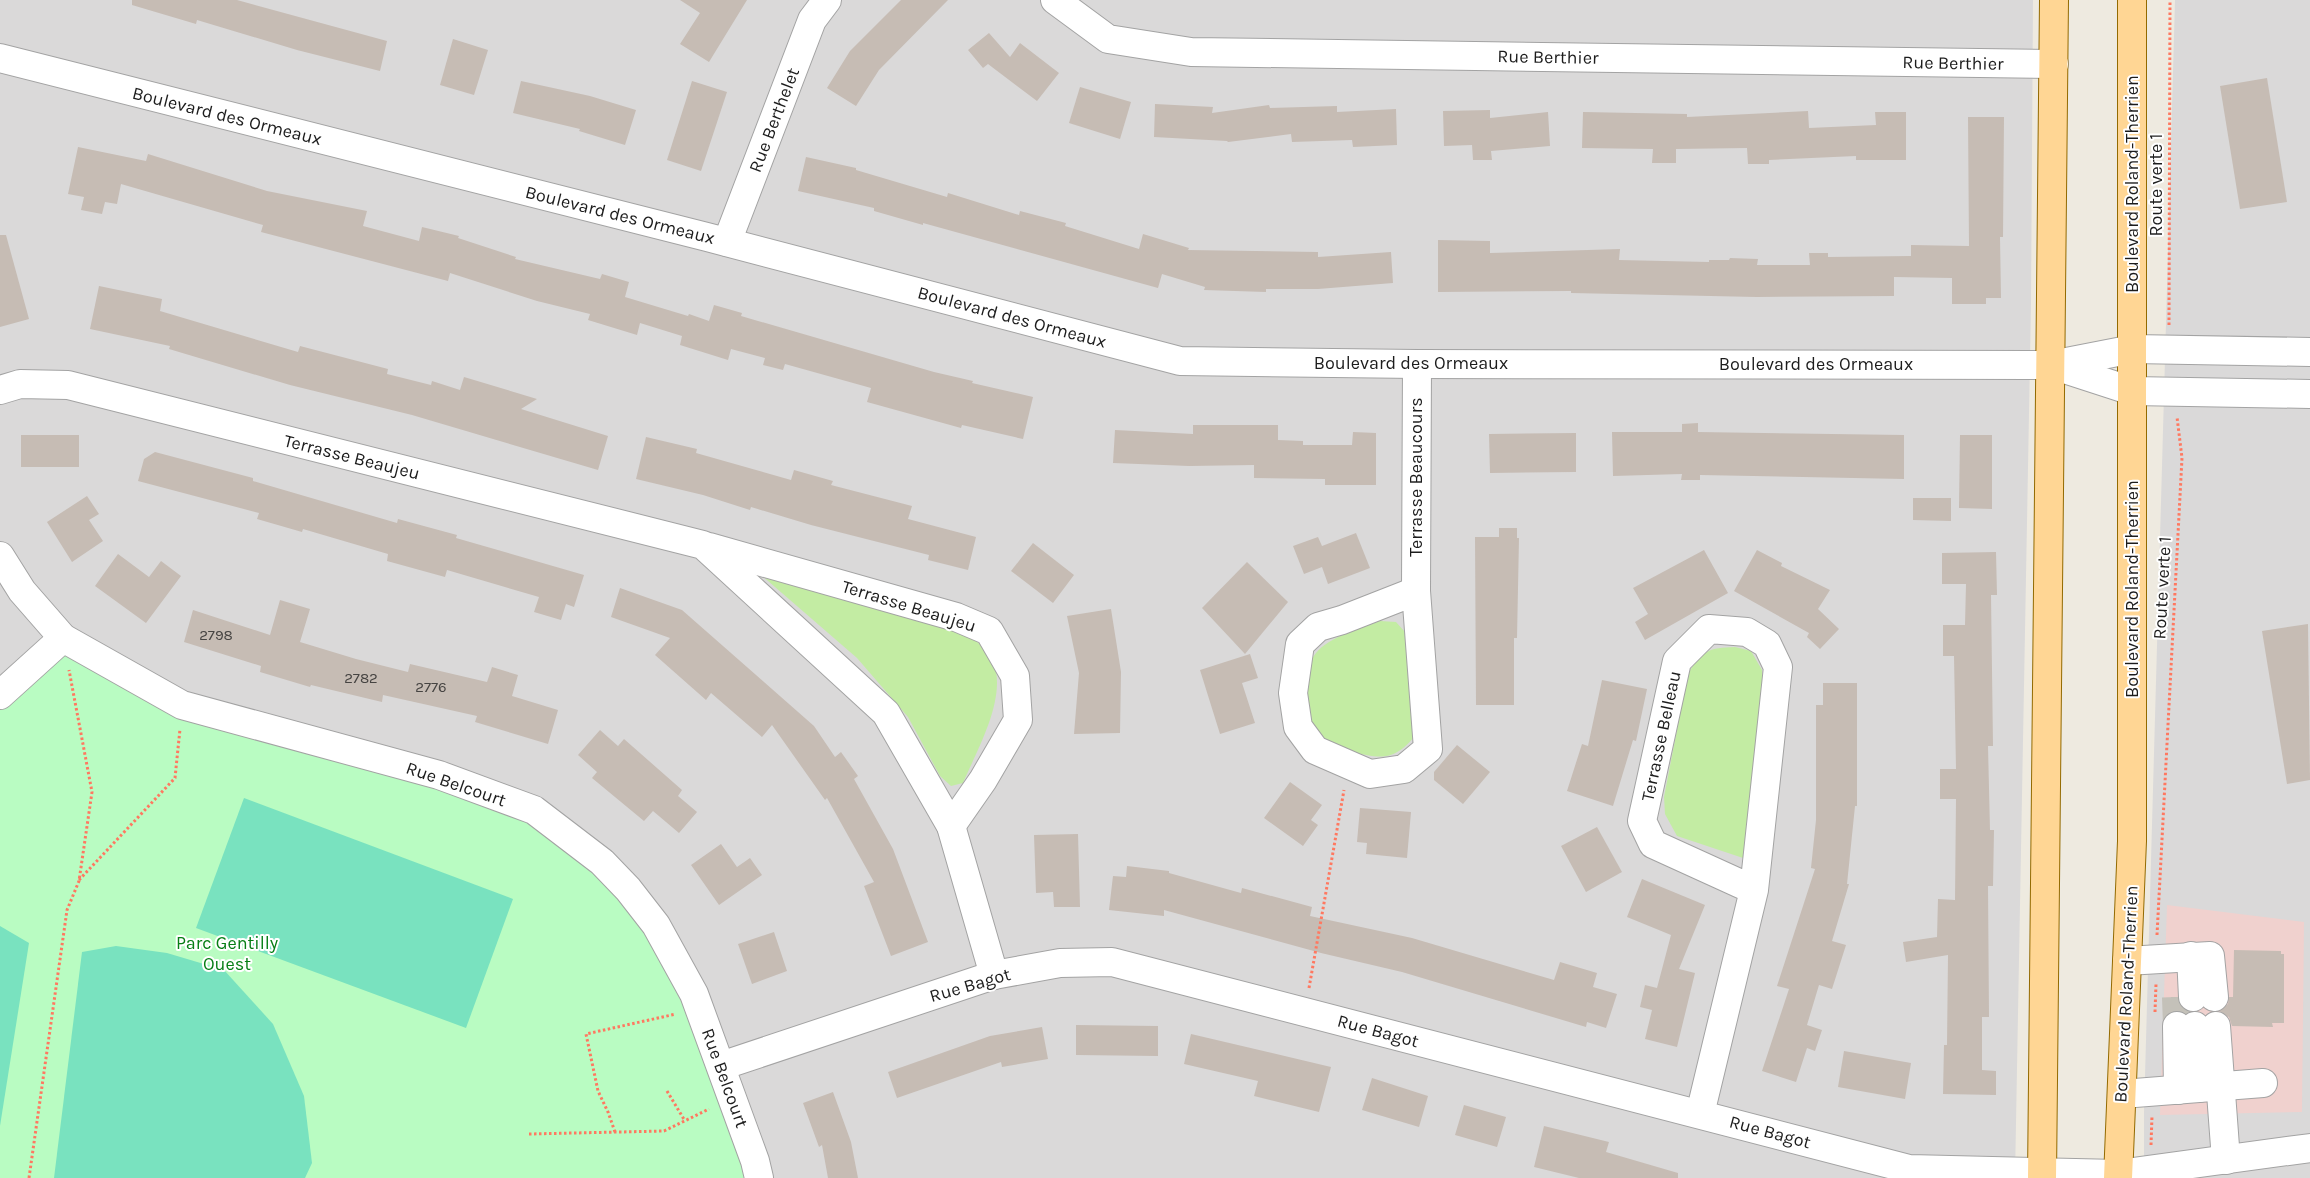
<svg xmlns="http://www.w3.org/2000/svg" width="2310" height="1178" font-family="Karla,sans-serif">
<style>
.residential{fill:#dad9d9}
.commercial{fill:#f0d1ce}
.grass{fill:#c3eca3}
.park{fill:#b9fcc2}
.pitch{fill:#79e2bf}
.building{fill:#c6bcb4}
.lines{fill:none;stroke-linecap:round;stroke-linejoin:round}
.minor-tunnel{stroke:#c4c1b9;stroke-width:28;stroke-dasharray:28 14;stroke-linecap:butt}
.minor-casing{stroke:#a3a3a3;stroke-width:30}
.major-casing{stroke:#936a00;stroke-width:30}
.path{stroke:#ff7860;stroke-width:3;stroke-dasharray:2.5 2.5;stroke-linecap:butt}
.minor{stroke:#fff;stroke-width:28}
.major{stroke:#ffd694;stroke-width:28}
.labels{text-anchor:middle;stroke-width:4;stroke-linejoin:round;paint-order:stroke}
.number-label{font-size:15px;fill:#464442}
.street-label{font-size:18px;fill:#1c1c1c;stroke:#fff}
.park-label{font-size:18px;fill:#067e15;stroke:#fff}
</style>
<rect width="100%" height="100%" fill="#eeeae0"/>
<g class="residential">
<path d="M 0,0 L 2033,0 L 2031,304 L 2015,1178 L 752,1178 L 0,703 Z"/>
<path d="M 2175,0 L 2310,0 L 2310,1178 L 2144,1178 L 2144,1112 Z"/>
</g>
<path class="commercial" d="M 2167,905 L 2304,922 L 2302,1112 L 2160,1115 Z"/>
<g class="grass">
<path d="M 752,567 L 970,634 C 976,642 989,651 993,661 C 1008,697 977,750 963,783 L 951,786 L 940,776 L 908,717 L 857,658 Z"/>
<path d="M 1380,621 L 1396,622 L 1405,632 L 1416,735 C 1393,762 1382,759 1349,751 C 1343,750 1333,749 1327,745 C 1300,725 1295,679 1316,653 C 1330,636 1360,629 1380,621 Z"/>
<path d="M 1735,647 L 1751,651 L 1762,670 L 1763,690 L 1743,858 L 1677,836 L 1665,814 L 1664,797 L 1688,673 C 1704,650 1708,648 1735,647 Z"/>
</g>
<path class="park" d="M 62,646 L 177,707 L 532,814 L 597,865 L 675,972 L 752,1178 L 0,1178 L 0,703 Z"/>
<g class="pitch">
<path d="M 244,798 L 513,899 L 466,1028 L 196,928 Z"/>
<path d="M 0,926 L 29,943 L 0,1126 Z"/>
<path d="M 116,946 L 167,953 L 224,970 L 273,1024 L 304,1096 L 312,1163 L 305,1178 L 54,1178 L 82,952 Z"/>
</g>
<g class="building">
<path d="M 132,0 L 237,0 L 387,41 L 380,71 L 297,50 L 197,20 L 196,24 L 132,5 Z"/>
<path d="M 680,0 L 747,0 L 709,62 L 680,44 L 700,13 Z"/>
<path d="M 901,0 L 948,0 L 879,70 L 856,106 L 827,88 L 850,51 Z"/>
<path d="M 989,33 L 1010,57 L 1020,43 L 1059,73 L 1037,101 L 988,64 L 983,68 L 968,50 Z"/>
<path d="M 453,39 L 488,50 L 474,95 L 440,85 Z"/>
<path d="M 2267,78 L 2287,202 L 2240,209 L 2220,86 Z"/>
<path d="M 521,81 L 590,96 L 636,110 L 625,145 L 579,131 L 580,129 L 513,113 Z"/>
<path d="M 692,81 L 727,92 L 701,171 L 667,160 Z"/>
<path d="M 1080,87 L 1131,102 L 1120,139 L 1069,123 Z"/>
<path d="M 1155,104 L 1213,107 L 1212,113 L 1269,105 L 1270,108 L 1337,106 L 1337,112 L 1396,109 L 1397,145 L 1353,147 L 1352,140 L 1292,142 L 1291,134 L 1228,142 L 1227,141 L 1154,137 Z"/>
<path d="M 1490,110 L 1490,118 L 1548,112 L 1550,146 L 1491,151 L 1492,160 L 1473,160 L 1472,145 L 1444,146 L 1443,111 Z"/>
<path d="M 1808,111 L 1809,128 L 1876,125 L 1875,112 L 1906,112 L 1906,160 L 1856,160 L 1856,156 L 1769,160 L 1769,164 L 1748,164 L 1747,148 L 1676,149 L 1676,163 L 1652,163 L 1653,149 L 1582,148 L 1583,112 L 1687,114 L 1687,117 Z"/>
<path d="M 1968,117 L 2004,117 L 2003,237 L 2000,237 L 2001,298 L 1986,298 L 1986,304 L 1952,304 L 1952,278 L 1894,277 L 1894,296 L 1757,297 L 1571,293 L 1571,291 L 1438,292 L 1438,240 L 1490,241 L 1490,253 L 1620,249 L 1619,260 L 1709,262 L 1709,260 L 1729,260 L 1730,258 L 1758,259 L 1757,265 L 1810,265 L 1809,253 L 1828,253 L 1828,257 L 1911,256 L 1911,245 L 1969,246 Z"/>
<path d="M 78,147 L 146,161 L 148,154 L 267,191 L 367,211 L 363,226 L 419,241 L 422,227 L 459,236 L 458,238 L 516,257 L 515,259 L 600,279 L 602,274 L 629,282 L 625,297 L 688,316 L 689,314 L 709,321 L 714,305 L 742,313 L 741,316 L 934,372 L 973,381 L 972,383 L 1033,397 L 1023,439 L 962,425 L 961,428 L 867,402 L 871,388 L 785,364 L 783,370 L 763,365 L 765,358 L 731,349 L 728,360 L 680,345 L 682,336 L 640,323 L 637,335 L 588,320 L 590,314 L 537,301 L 450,273 L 448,281 L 261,232 L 263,225 L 121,184 L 117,204 L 105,202 L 102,214 L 81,210 L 84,197 L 68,194 Z"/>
<path d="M 806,157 L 856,168 L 856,170 L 947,197 L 948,193 L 1019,215 L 1020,211 L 1066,223 L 1065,226 L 1139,249 L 1143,234 L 1189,248 L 1188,250 L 1318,252 L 1318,257 L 1391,252 L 1393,283 L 1318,289 L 1266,289 L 1266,292 L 1204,290 L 1205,287 L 1162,274 L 1158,288 L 923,223 L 923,225 L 874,211 L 874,208 L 798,191 Z"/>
<path d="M 0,235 L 6,235 L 29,319 L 0,327 Z"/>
<path d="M 99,286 L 162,299 L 160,311 L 298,352 L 300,346 L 388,369 L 387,374 L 431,385 L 432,381 L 460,390 L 464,377 L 537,399 L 521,409 L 608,436 L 598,470 L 412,415 L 290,385 L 169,349 L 170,346 L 90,329 Z"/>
<path d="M 1698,423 L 1698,432 L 1904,435 L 1904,479 L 1700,475 L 1700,480 L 1681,480 L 1682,474 L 1613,476 L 1612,432 L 1682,432 L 1682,424 Z"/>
<path d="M 1193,425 L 1278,425 L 1278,440 L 1303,441 L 1303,445 L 1352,445 L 1353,432 L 1376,433 L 1376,485 L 1325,485 L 1325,479 L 1254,478 L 1254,465 L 1189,466 L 1113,463 L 1115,430 L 1193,434 Z"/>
<path d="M 1576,433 L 1576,472 L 1490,473 L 1489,434 Z"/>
<rect x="21" y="435" width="58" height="32"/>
<path d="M 1960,435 L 1992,435 L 1992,509 L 1959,508 Z"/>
<path d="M 646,437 L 697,449 L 696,453 L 791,480 L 794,470 L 833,481 L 831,485 L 912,506 L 908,519 L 976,537 L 968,570 L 928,560 L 929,555 L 811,525 L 751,507 L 750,510 L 703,495 L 636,479 Z"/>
<path d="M 155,452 L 253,478 L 253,481 L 397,523 L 398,519 L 457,535 L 456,538 L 584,575 L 574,607 L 566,604 L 561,620 L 534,612 L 539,597 L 447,570 L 445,577 L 387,561 L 388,554 L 303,529 L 302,532 L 257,519 L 259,513 L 138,481 L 144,459 Z"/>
<path d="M 87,496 L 99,514 L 89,520 L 103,541 L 72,562 L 47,522 Z"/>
<path d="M 1913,498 L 1951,498 L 1951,521 L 1913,520 Z"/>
<path d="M 1499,528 L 1517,528 L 1517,538 L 1519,538 L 1517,638 L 1514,638 L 1514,705 L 1476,705 L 1475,537 L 1499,537 Z"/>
<path d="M 1356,533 L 1370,568 L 1328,584 L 1322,567 L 1304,574 L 1293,546 L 1318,537 L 1322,546 Z"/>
<path d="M 1033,543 L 1074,575 L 1053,603 L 1011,571 Z"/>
<path d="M 1704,550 L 1728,593 L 1645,640 L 1635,622 L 1648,614 L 1633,588 Z"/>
<path d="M 1757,550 L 1782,563 L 1781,566 L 1830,590 L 1818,609 L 1839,629 L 1820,649 L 1807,637 L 1809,633 L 1734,591 Z"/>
<path d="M 1996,552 L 1997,595 L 1991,595 L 1993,746 L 1988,746 L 1990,830 L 1994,830 L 1993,886 L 1988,886 L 1989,1017 L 1982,1017 L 1982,1070 L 1996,1071 L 1996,1095 L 1943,1094 L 1944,1045 L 1947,1045 L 1948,955 L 1906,962 L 1903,942 L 1937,937 L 1938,899 L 1955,900 L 1956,799 L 1940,799 L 1940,769 L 1956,769 L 1954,656 L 1943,656 L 1943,625 L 1965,625 L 1966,584 L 1942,584 L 1942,553 Z"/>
<path d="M 118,554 L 149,577 L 161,561 L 181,576 L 146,623 L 95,586 Z"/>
<path d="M 1247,562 L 1288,602 L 1245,654 L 1202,608 Z"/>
<path d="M 620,588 L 682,610 L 814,726 L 835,757 L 841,752 L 858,776 L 854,779 L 893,849 L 928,942 L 891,956 L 864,886 L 874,882 L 827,798 L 825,800 L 772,725 L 762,737 L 711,693 L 706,700 L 655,655 L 670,638 L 611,617 Z"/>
<path d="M 280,600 L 310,609 L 300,642 L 356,659 L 408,672 L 410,664 L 487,682 L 492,667 L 518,675 L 512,696 L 558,710 L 548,744 L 475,722 L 477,716 L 383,695 L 382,702 L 311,685 L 310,687 L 260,672 L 261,666 L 184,642 L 193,610 L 270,635 Z"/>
<path d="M 1111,609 L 1121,672 L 1120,733 L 1074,734 L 1079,673 L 1067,616 Z"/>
<path d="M 2308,624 L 2310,780 L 2287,784 L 2262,631 Z"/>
<path d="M 1250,654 L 1258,678 L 1242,683 L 1255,723 L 1220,734 L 1200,670 Z"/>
<path d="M 1602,680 L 1647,689 L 1636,741 L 1633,740 L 1613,806 L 1567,791 L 1582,744 L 1588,746 Z"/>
<path d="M 1823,683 L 1857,683 L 1857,806 L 1855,806 L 1847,884 L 1849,884 L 1832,941 L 1846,945 L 1832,989 L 1819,985 L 1807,1025 L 1822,1030 L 1815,1051 L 1807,1048 L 1796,1082 L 1762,1071 L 1789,989 L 1777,986 L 1815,869 L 1811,868 L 1816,820 L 1816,705 L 1823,705 Z"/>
<path d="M 600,730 L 618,746 L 624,739 L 682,790 L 678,796 L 697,812 L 679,833 L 653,811 L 644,821 L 592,778 L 597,772 L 578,755 Z"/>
<path d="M 1457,745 L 1490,772 L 1463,804 L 1434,780 L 1434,772 Z"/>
<path d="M 1290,782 L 1322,805 L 1311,820 L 1318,825 L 1303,846 L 1264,818 Z"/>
<path d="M 1360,808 L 1411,812 L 1407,858 L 1366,854 L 1367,843 L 1357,842 Z"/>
<path d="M 1597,827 L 1622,872 L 1586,892 L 1561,846 Z"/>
<path d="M 1078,834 L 1080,907 L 1054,907 L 1053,892 L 1036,893 L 1034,835 Z"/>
<path d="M 721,844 L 737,867 L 750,858 L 762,875 L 719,905 L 691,865 Z"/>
<path d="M 1127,866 L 1169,871 L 1169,873 L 1241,893 L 1242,888 L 1312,907 L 1310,916 L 1412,938 L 1554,980 L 1560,962 L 1597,973 L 1593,987 L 1617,994 L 1606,1028 L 1587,1022 L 1586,1027 L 1402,972 L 1321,953 L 1164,910 L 1164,916 L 1109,910 L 1113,876 L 1126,877 Z"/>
<path d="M 1642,879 L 1705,905 L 1679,969 L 1695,973 L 1677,1047 L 1645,1039 L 1652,1010 L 1640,1007 L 1645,985 L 1657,988 L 1671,935 L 1627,917 Z"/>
<path d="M 774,932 L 787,971 L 752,984 L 738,944 Z"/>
<path d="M 2234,950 L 2281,951 L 2281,954 L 2284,954 L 2284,1023 L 2272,1023 L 2273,1027 L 2232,1026 L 2229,1017 L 2219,1011 L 2228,1004 L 2229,997 L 2233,997 Z"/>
<path d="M 2171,997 L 2177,997 L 2180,1006 L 2190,1012 L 2170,1012 Z"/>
<path d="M 1076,1025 L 1158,1026 L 1158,1056 L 1076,1055 Z"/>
<path d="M 1042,1027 L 1048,1059 L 1002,1067 L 1001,1062 L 897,1098 L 888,1072 L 990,1036 Z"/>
<path d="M 1191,1034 L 1331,1067 L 1319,1112 L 1254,1096 L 1258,1081 L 1184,1064 Z"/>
<path d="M 1844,1051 L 1911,1063 L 1905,1099 L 1838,1087 Z"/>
<path d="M 1372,1078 L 1428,1096 L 1419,1127 L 1362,1110 Z"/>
<path d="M 833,1092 L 851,1142 L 858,1178 L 828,1178 L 822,1145 L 819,1147 L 803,1103 Z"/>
<path d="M 1464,1105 L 1506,1117 L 1497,1147 L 1455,1135 Z"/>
<path d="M 1544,1126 L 1609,1142 L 1606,1152 L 1678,1173 L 1678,1178 L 1579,1178 L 1534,1167 Z"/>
</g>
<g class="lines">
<path class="minor-tunnel" d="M 2176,997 L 2177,1026"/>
<defs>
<g id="minor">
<path d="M 1055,0 L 1108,39 L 1191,52 L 2054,64"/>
<path d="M 0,58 L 707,237 L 1180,361 L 1417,364 L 2051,365 L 2133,349 L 2310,352"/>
<path d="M 727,242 L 812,20 L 827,0"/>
<path d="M 2052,365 L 2132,391 L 2310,394"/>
<path d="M 0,390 L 20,384 L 68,385 L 703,545 L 886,713 L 951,826 L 994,975"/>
<path d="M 709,547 L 956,617 L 989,631 L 1015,676 L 1018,720 L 983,780 L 951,826"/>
<path d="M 0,556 L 22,591 L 63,638 L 182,705 L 439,775 L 534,810 L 602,862 L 628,889 L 656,925 L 694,994 L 755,1161 L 759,1178"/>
<path d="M 1416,591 L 1342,620 L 1318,627 L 1300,644 L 1293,693 L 1298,727 L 1315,750 L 1370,774 L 1404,769 L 1428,749 L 1416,591 L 1417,364"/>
<path d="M 0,695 L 63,638"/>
<path d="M 2191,956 L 2193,997"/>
<path d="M 2127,961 L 2210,956 L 2214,997"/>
<path d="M 2177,1026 L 2178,1090"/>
<path d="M 2195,1026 L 2199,1088"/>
<path d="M 2216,1026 L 2226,1160"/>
<path d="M 721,1066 L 994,975 L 1060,963 L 1112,962 L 1909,1169 L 2118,1174 L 2310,1148"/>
<path d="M 2122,1094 L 2263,1083"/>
<path d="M 1700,1114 L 1754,890 L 1778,667 L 1767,644 L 1747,632 L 1709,629 L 1677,661 L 1642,821 L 1653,844 L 1754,890"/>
</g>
<g id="major">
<path d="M 2042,1178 L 2054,0"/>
<path d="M 2118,1178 L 2132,841 L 2132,0"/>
</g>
</defs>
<use href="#minor" class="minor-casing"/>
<use href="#major" class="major-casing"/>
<g class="path">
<path d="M 2169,325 L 2170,0"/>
<path d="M 79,880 L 175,778 L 180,729"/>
<path d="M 2157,935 L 2182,458 L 2177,417"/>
<path d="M 1309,988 L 1344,790"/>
<path d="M 2155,1012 L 2156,984"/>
<path d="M 667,1091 L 685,1121"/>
<path d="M 615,1132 L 608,1112 L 598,1091 L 586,1034 L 676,1014"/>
<path d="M 529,1134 L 664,1131 L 709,1109"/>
<path d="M 2151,1145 L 2152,1116"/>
<path d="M 29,1178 L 67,910 L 79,881 L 92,792 L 69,670"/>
</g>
<use href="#minor" class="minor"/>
<use href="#major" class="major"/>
</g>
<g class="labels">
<g class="number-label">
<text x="216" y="640">2798</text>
<text x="361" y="683">2782</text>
<text x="431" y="692">2776</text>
</g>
<g class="street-label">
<text transform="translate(1548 57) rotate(1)" y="6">Rue Berthier</text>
<text transform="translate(1953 63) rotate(1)" y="6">Rue Berthier</text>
<text transform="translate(227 116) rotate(14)" y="6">Boulevard des Ormeaux</text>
<text transform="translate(774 120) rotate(-69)" y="6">Rue Berthelet</text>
<text transform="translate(2132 184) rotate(-90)" y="6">Boulevard Roland-Therrien</text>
<text transform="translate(2156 185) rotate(-90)" y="6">Route verte 1</text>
<text transform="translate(620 215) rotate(14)" y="6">Boulevard des Ormeaux</text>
<text transform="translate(1012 317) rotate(15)" y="6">Boulevard des Ormeaux</text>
<text x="1411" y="369">Boulevard des Ormeaux</text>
<text x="1816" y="370">Boulevard des Ormeaux</text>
<text transform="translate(352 457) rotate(14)" y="6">Terrasse Beaujeu</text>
<text transform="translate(1416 477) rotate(-90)" y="6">Terrasse Beaucours</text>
<text transform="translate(2162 588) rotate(-87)" y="6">Route verte 1</text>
<text transform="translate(2132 589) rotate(-90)" y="6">Boulevard Roland-Therrien</text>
<text transform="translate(909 606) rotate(17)" y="6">Terrasse Beaujeu</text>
<text transform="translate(1661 736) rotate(-78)" y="6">Terrasse Belleau</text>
<text transform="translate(456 784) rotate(19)" y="6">Rue Belcourt</text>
<text transform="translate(970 985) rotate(-16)" y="6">Rue Bagot</text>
<text transform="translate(2126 994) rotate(-87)" y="6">Boulevard Roland-Therrien</text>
<text transform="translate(1378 1031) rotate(15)" y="6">Rue Bagot</text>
<text transform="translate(725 1078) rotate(70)" y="6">Rue Belcourt</text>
<text transform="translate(1770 1132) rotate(15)" y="6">Rue Bagot</text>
</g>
<g class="park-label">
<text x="227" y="949">Parc Gentilly<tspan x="227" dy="21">Ouest</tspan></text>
</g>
</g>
</svg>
